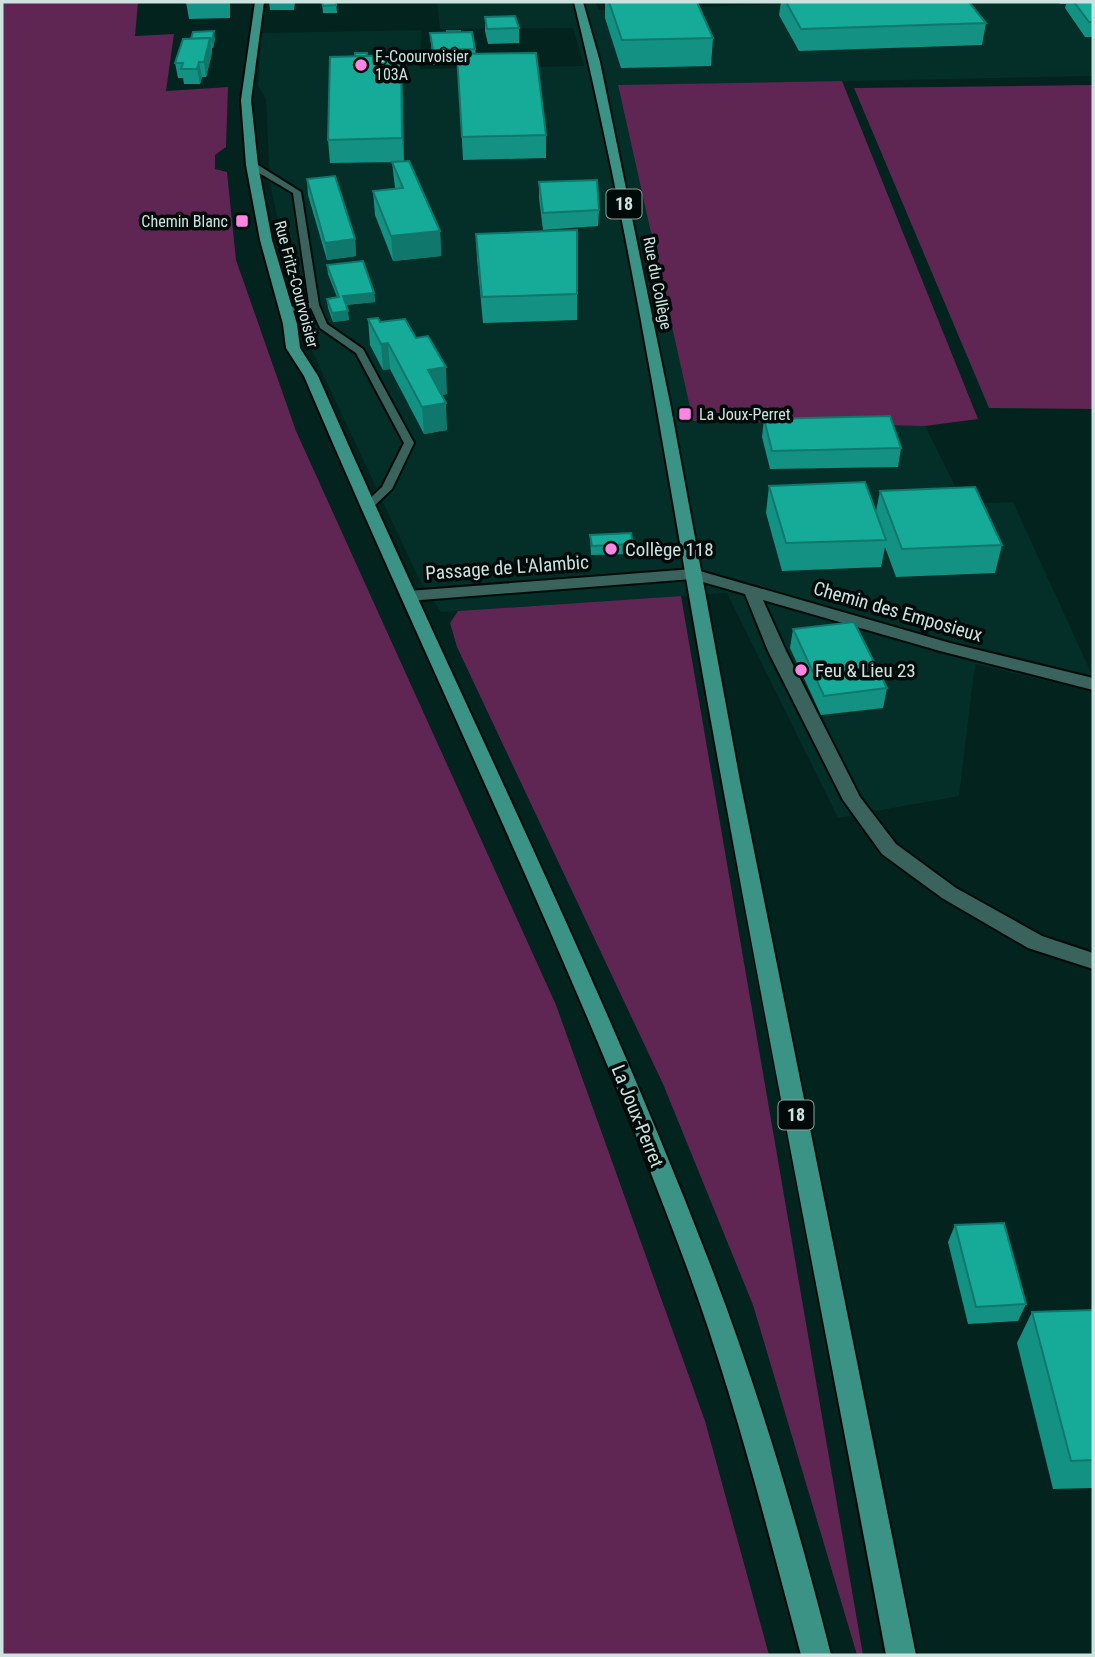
<svg xmlns="http://www.w3.org/2000/svg" width="1095" height="1657" font-family="'Roboto Condensed',sans-serif">
<style>
.built{fill:#042f29}
.green{fill:#5f2553}
.lines{fill:none;stroke-linecap:round;stroke-linejoin:round}
.service-casing{stroke:#000b08;stroke-width:4}
.minor-casing{stroke:#000b08;stroke-width:4}
.primary-casing{stroke:#000b08;stroke-width:4}
.service{fill:#39635c;fill-rule:evenodd}
.minor{fill:#39635c;fill-rule:evenodd}
.primary{fill:#3b9386;fill-rule:evenodd}
.wall{fill:#139284}
.shaded-wall{fill:#0f776b}
.building{fill:#16aa99;stroke:#0f776b;stroke-width:2}
.poi-dot{fill:#fd86e2;stroke:#000a08;stroke-width:2.5}
.labels{text-anchor:middle;stroke-width:7;stroke-linejoin:round;paint-order:stroke}
.far-poi-label{font-size:16px;fill:#cde3df;stroke:#000a08;text-anchor:start}
.far-street-label{font-size:16px;fill:#cde3df;stroke:#000a08}
.shield{fill:#000a08;stroke:#90a29e;stroke-width:2}
.shield-label{font-size:18px;font-weight:bold;fill:#cde3df}
.poi-label{font-size:19px;fill:#cde3df;stroke:#000a08;text-anchor:start}
.street-label{font-size:19px;fill:#cde3df;stroke:#000a08}
</style>
<rect width="100%" height="100%" fill="#02231e"/>
<path class="built" d="M 437,2 L 595,2 L 599,10 L 846,2 L 1093,2 L 1093,76 L 618,86 L 693,421 L 925,426 L 964,504 L 1013,502 L 1093,677 L 1093,692 L 975,664 L 959,796 L 838,818 L 727,593 L 441,612 L 420,581 L 300,325 L 270,183 L 266,99 L 258,86 L 261,33 L 421,30 L 420,69 L 584,66 L 573,28 L 440,29 Z"/>
<g class="green">
<path d="M 2,2 L 138,2 L 135,36 L 174,34 L 166,91 L 228,87 L 226,147 L 215,155 L 215,169 L 227,172 L 236,260 L 296,431 L 556,1005 L 705,1421 L 769,1655 L 2,1655 Z"/>
<path d="M 842,81 L 978,419 L 925,426 L 693,421 L 618,85 Z"/>
<path d="M 1093,85 L 1093,409 L 989,408 L 854,88 Z"/>
<path d="M 681,596 L 863,1655 L 857,1655 L 753,1305 L 663,1084 L 457,647 L 450,623 L 458,611 Z"/>
</g>
<g class="lines">
<defs>
<path id="service" d="M 249,163 L 255,163 L 301,192 L 319,305 L 327,324 L 363,349 L 414,443 L 392,489 L 371,509 L 367,510 L 361,507 L 382,487 L 404,443 L 356,353 L 320,328 L 311,308 L 286,312 L 281,309 L 309,303 L 293,193 L 249,167 Z"/>
<path id="minor" d="M 693,569 L 950,643 L 1093,678 L 1093,690 L 940,651 L 763,600 L 786,651 L 860,797 L 896,844 L 956,888 L 1042,936 L 1093,953 L 1093,969 L 1028,948 L 942,898 L 882,854 L 843,800 L 768,651 L 745,594 L 692,579 L 408,601 L 400,596 L 408,591 Z"/>
<g id="primary">
<path d="M 255,2 L 264,2 L 251,100 L 258,165 L 272,240 L 297,324 L 300,348 L 318,376 C 447,673 594,962 710,1264 C 759,1391 798,1524 831,1655 L 801,1655 C 766,1524 733,1392 686,1265 C 574,962 430,673 304,376 L 286,348 L 283,324 L 260,240 L 246,165 L 241,100 Z"/>
<path d="M 574,2 L 583,2 L 600,62 L 671,408 L 740,781 L 916,1655 L 886,1655 C 832,1364 775,1074 722,782 C 674,522 637,259 574,2 Z"/>
</g>
</defs>
<use href="#service" class="service-casing"/>
<use href="#minor" class="minor-casing"/>
<use href="#primary" class="primary-casing"/>
<use href="#service" class="service"/>
<use href="#minor" class="minor"/>
<use href="#primary" class="primary"/>
</g>
<g class="wall">
<path d="M 186,2 L 230,2 L 230,18 L 189,19 Z"/>
<path d="M 269,2 L 295,2 L 294,10 L 270,10 Z"/>
<path d="M 322,2 L 336,2 L 337,13 L 323,13 Z"/>
<path d="M 605,2 L 697,2 L 713,38 L 711,66 L 621,68 L 605,18 Z"/>
<path d="M 781,2 L 969,2 L 986,23 L 982,45 L 799,51 L 779,15 Z"/>
<path d="M 1058,2 L 1093,2 L 1093,37 L 1085,37 L 1065,8 L 1066,4 L 1060,4 Z"/>
<path d="M 485,17 L 519,28 L 519,43 L 488,44 L 485,31 Z"/>
<path d="M 430,33 L 475,49 L 476,54 L 546,135 L 546,158 L 463,160 L 458,64 L 433,65 Z"/>
<path d="M 183,39 L 215,39 L 213,48 L 212,48 L 212,53 L 206,77 L 202,77 L 200,84 L 184,84 L 183,78 L 178,78 L 175,63 Z"/>
<path d="M 367,56 L 402,77 L 404,161 L 440,231 L 441,256 L 393,261 L 375,215 L 373,191 L 395,188 L 392,162 L 400,162 L 330,163 L 328,140 Z"/>
<path d="M 307,179 L 355,239 L 356,256 L 327,260 L 308,195 Z"/>
<path d="M 539,182 L 599,210 L 598,226 L 543,230 L 539,198 Z"/>
<path d="M 577,230 L 577,320 L 483,323 L 477,259 L 476,234 Z"/>
<path d="M 327,265 L 374,293 L 375,302 L 346,305 L 349,320 L 333,322 L 328,308 L 327,299 L 337,297 L 328,274 Z"/>
<path d="M 368,319 L 380,322 L 447,394 L 441,395 L 447,430 L 424,434 L 390,369 L 383,370 L 370,345 Z"/>
<path d="M 764,419 L 901,448 L 898,467 L 770,469 L 762,437 Z"/>
<path d="M 769,486 L 876,511 L 880,491 L 1002,545 L 995,573 L 896,577 L 885,547 L 881,567 L 782,571 L 766,513 Z"/>
<path d="M 590,535 L 633,544 L 633,554 L 591,555 Z"/>
<path d="M 793,629 L 887,688 L 883,708 L 821,715 L 790,648 Z"/>
<path d="M 955,1225 L 1026,1304 L 1018,1321 L 968,1324 L 948,1242 Z"/>
<path d="M 1093,1310 L 1093,1488 L 1053,1489 L 1017,1343 L 1032,1312 Z"/>
</g>
<g class="shaded-wall">
<path d="M 214,31 L 215,39 L 213,48 L 212,41 Z"/>
<path d="M 210,38 L 212,53 L 206,77 L 204,62 Z"/>
<path d="M 401,55 L 402,77 L 404,161 L 402,138 Z"/>
<path d="M 199,62 L 202,77 L 200,84 L 197,69 Z"/>
<path d="M 440,231 L 441,256 L 393,261 L 391,236 Z"/>
<path d="M 355,239 L 356,256 L 327,260 L 325,243 Z"/>
<path d="M 374,293 L 375,302 L 344,305 L 343,296 Z"/>
<path d="M 348,311 L 349,320 L 333,322 L 332,313 Z"/>
<path d="M 388,343 L 390,369 L 383,370 L 381,344 Z"/>
<path d="M 446,367 L 447,394 L 430,397 L 428,370 Z"/>
<path d="M 446,403 L 447,430 L 424,434 L 422,407 Z"/>
</g>
<g class="building">
<path d="M 322,2 L 336,2 L 336,5 L 323,6 Z"/>
<path d="M 609,2 L 697,2 L 713,38 L 622,40 Z"/>
<path d="M 786,2 L 969,2 L 986,23 L 801,29 Z"/>
<path d="M 1074,2 L 1093,2 L 1093,22 L 1089,22 Z"/>
<path d="M 515,16 L 519,28 L 487,29 L 485,17 Z"/>
<path d="M 214,31 L 212,41 L 210,38 L 191,39 L 193,32 Z"/>
<path d="M 447,31 L 460,31 L 460,32 L 447,33 Z"/>
<path d="M 472,32 L 475,49 L 433,50 L 430,33 Z"/>
<path d="M 210,38 L 204,62 L 199,62 L 197,69 L 181,69 L 183,63 L 175,63 L 183,39 Z"/>
<rect x="355" y="53" width="12" height="3"/>
<path d="M 536,53 L 546,135 L 462,137 L 457,54 Z"/>
<path d="M 401,55 L 402,138 L 328,140 L 330,57 Z"/>
<path d="M 409,161 L 440,231 L 391,236 L 373,191 L 403,188 L 392,162 Z"/>
<path d="M 335,176 L 355,239 L 325,243 L 307,179 Z"/>
<path d="M 597,180 L 599,210 L 543,213 L 539,182 Z"/>
<path d="M 577,230 L 577,294 L 482,297 L 476,234 Z"/>
<path d="M 363,261 L 374,293 L 343,296 L 348,311 L 332,313 L 327,299 L 339,297 L 327,265 Z"/>
<path d="M 378,318 L 380,322 L 405,319 L 416,338 L 428,336 L 446,367 L 428,370 L 446,403 L 422,407 L 388,343 L 381,344 L 368,319 Z"/>
<path d="M 890,416 L 901,448 L 772,451 L 764,419 Z"/>
<path d="M 865,482 L 886,540 L 786,543 L 769,486 Z"/>
<path d="M 975,487 L 1002,545 L 902,549 L 880,491 Z"/>
<path d="M 631,533 L 633,544 L 592,546 L 590,535 Z"/>
<path d="M 854,622 L 887,688 L 824,696 L 793,629 Z"/>
<path d="M 1004,1223 L 1026,1304 L 976,1307 L 955,1225 Z"/>
<path d="M 1093,1310 L 1093,1460 L 1071,1461 L 1032,1312 Z"/>
</g>
<g class="poi-dot">
<circle cx="361" cy="65" r="7"/>
<rect x="235" y="214" width="14" height="14" rx="3.5"/>
<rect x="678" y="407" width="14" height="14" rx="3.5"/>
<circle cx="611" cy="549" r="7"/>
<circle cx="801" cy="670" r="7"/>
</g>
<g class="labels">
<g class="far-poi-label">
<text x="375" y="62">F.-Coourvoisier<tspan x="375" dy="18">103A</tspan></text>
<text x="228" y="227" text-anchor="end">Chemin Blanc</text>
<text x="699" y="420">La Joux-Perret</text>
</g>
<g class="far-street-label">
<text transform="translate(658 283) rotate(79)" y="6">Rue du Collège</text>
<text transform="translate(297 284) rotate(75)" y="6">Rue Fritz-Courvoisier</text>
</g>
<g class="shield">
<rect x="606.5" y="189.5" width="35" height="29" rx="5"/>
<rect x="778.5" y="1100.5" width="35" height="29" rx="5"/>
</g>
<g class="shield-label">
<text x="624" y="210">18</text>
<text x="796" y="1121">18</text>
</g>
<g class="poi-label">
<text x="625" y="556">Collège 118</text>
<text x="815" y="677">Feu &amp; Lieu 23</text>
</g>
<g class="street-label">
<text transform="translate(507 567) rotate(-4)" y="7">Passage de L'Alambic</text>
<text transform="translate(898 611) rotate(16)" y="7">Chemin des Emposieux</text>
<text transform="translate(638 1116) rotate(68)" y="7">La Joux-Perret</text>
</g>
</g>
<rect width="1095" height="1657" fill="none" stroke="#cde3df" stroke-width="7"/>
</svg>
